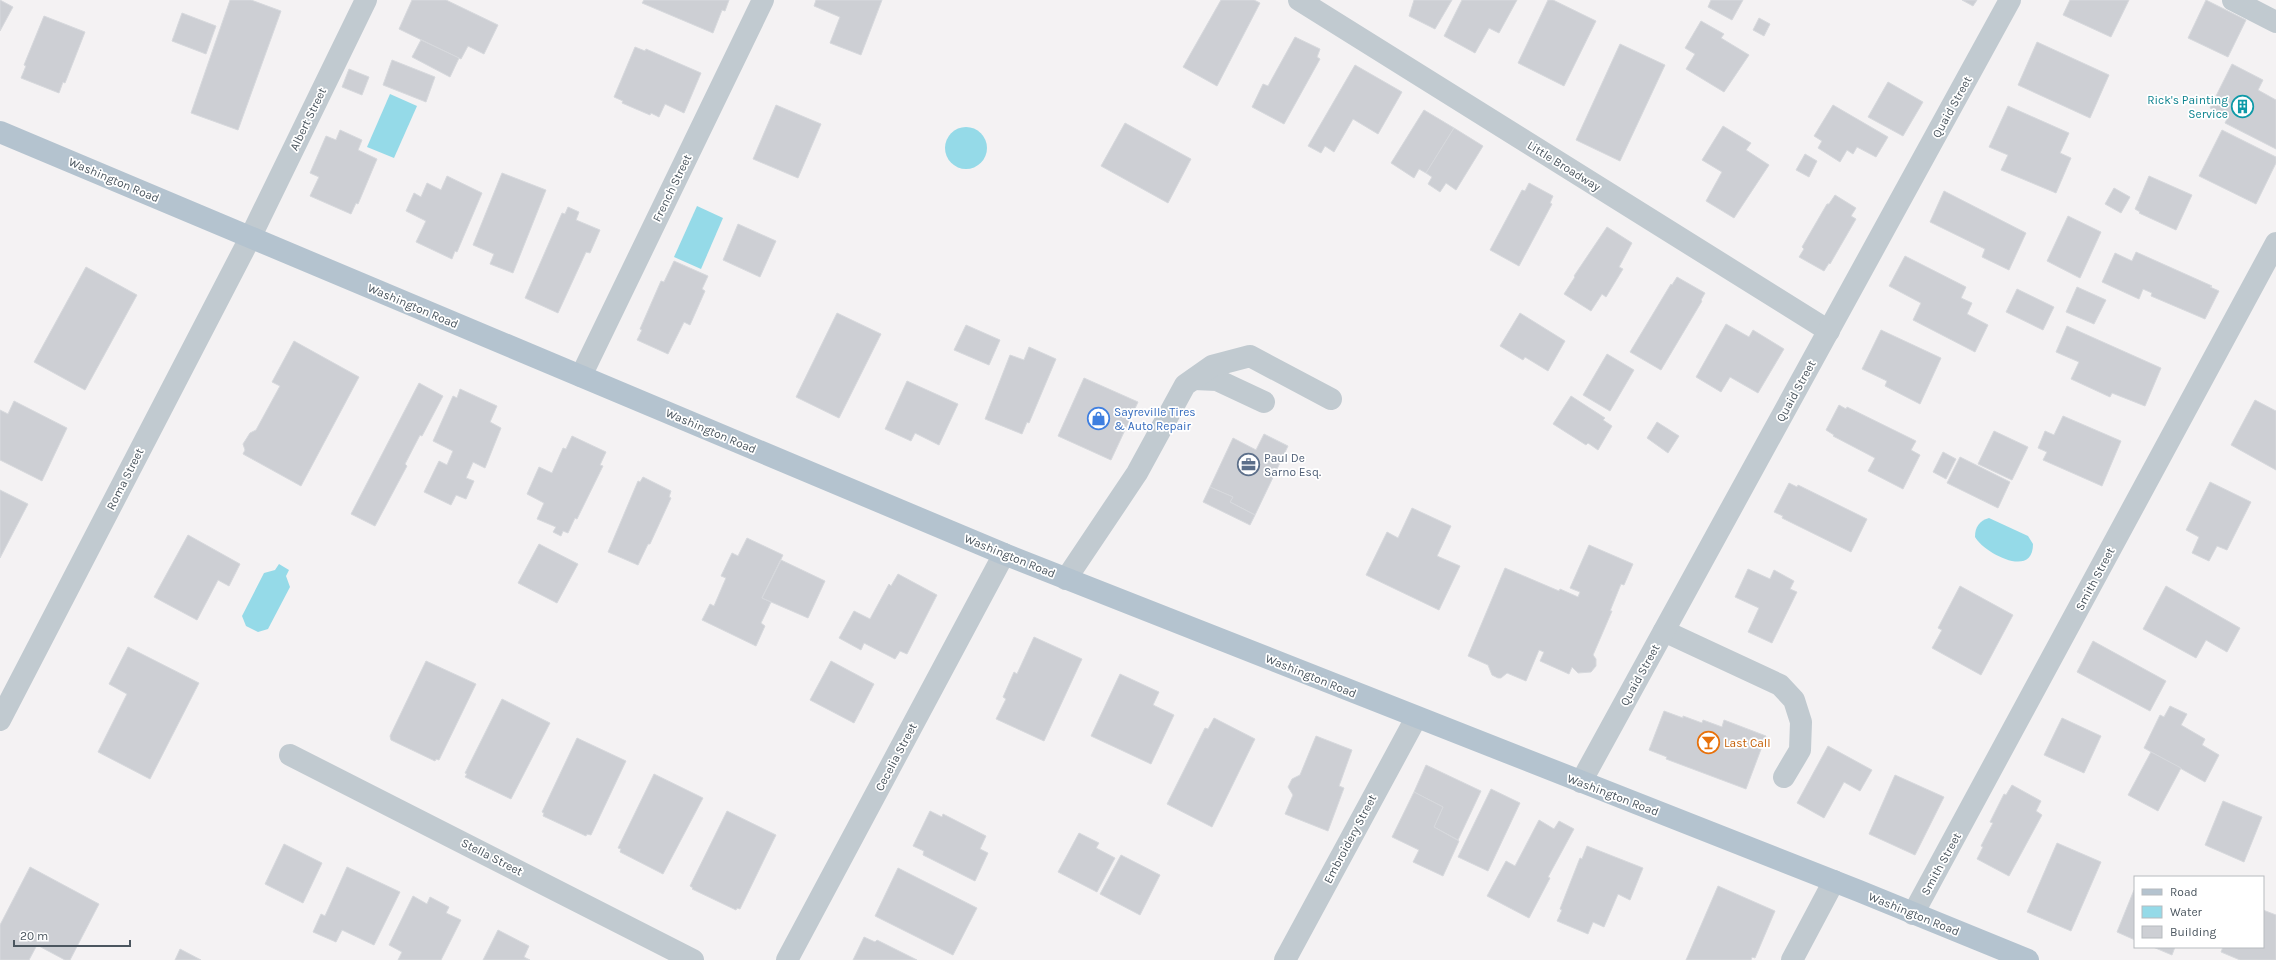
<svg xmlns="http://www.w3.org/2000/svg" width="2276" height="960" font-family="Karla,sans-serif">
<style>
.water{fill:#95dae8}
.building{fill:#cdcfd4;stroke:#d7d9dd}
.lines{fill:none;stroke-linecap:round;stroke-linejoin:round}
.minor{stroke:#c1cad0;stroke-width:22}
.major{stroke:#b4c3cf;stroke-width:22}
.labels{text-anchor:middle;stroke-width:3.5;stroke-linejoin:round;paint-order:stroke}
.culture-label{font-size:12px;fill:#0d838f;stroke:#fff;text-anchor:end}
.street-label{font-size:12px;fill:#4b565f;stroke:#fff}
.shop-label{font-size:12px;fill:#366cbe;stroke:#fff;text-anchor:start}
.service-label{font-size:12px;fill:#4e5e75;stroke:#fff;text-anchor:start}
.food-label{font-size:12px;fill:#c56008;stroke:#fff;text-anchor:start}
</style>
<rect width="100%" height="100%" fill="#f4f2f3"/>
<g class="water">
<path d="M 390,94 L 417,106 L 394,158 L 367,147 Z"/>
<circle cx="966" cy="148" r="21"/>
<path d="M 697,206 L 723,218 L 701,269 L 674,257 Z"/>
<path d="M 1989,518 L 2028,536 L 2033,544 C 2033,580 1983,552 1975,537 C 1975,527 1979,521 1989,518 Z"/>
<path d="M 279,564 L 289,570 L 286,576 L 290,587 L 268,629 L 258,632 L 246,626 L 242,616 L 264,573 L 275,570 Z"/>
</g>
<g class="building">
<path d="M 0,0 L 13,7 L 0,31 Z"/>
<path d="M 230,0 L 251,0 L 281,11 L 238,130 L 191,113 Z"/>
<path d="M 412,0 L 446,0 L 498,25 L 484,54 L 468,46 L 461,59 L 399,29 Z"/>
<path d="M 644,0 L 729,0 L 725,11 L 722,10 L 713,33 L 642,3 Z"/>
<path d="M 816,0 L 882,0 L 861,55 L 830,43 L 840,17 L 814,6 Z"/>
<path d="M 1221,0 L 1254,0 L 1260,3 L 1217,86 L 1183,67 Z"/>
<path d="M 1414,0 L 1452,0 L 1435,29 L 1409,16 Z"/>
<path d="M 1462,0 L 1517,0 L 1499,33 L 1489,28 L 1475,53 L 1444,36 Z"/>
<path d="M 1548,0 L 1553,0 L 1596,21 L 1564,86 L 1518,63 Z"/>
<path d="M 1711,0 L 1743,0 L 1732,20 L 1708,7 Z"/>
<path d="M 1962,0 L 1977,0 L 1973,6 Z"/>
<path d="M 2070,0 L 2129,0 L 2111,37 L 2063,15 Z"/>
<path d="M 2206,0 L 2246,20 L 2228,57 L 2188,38 Z"/>
<path d="M 182,13 L 216,26 L 206,54 L 172,41 Z"/>
<path d="M 44,16 L 85,32 L 65,83 L 63,82 L 59,93 L 21,78 L 26,66 L 24,65 Z"/>
<path d="M 1759,18 L 1770,24 L 1764,36 L 1753,30 Z"/>
<path d="M 1701,21 L 1724,34 L 1721,38 L 1749,55 L 1724,92 L 1686,69 L 1695,54 L 1685,48 Z"/>
<path d="M 1295,37 L 1320,49 L 1317,57 L 1320,59 L 1284,124 L 1252,107 L 1263,84 L 1268,86 Z"/>
<path d="M 421,40 L 459,58 L 450,77 L 412,57 Z"/>
<path d="M 2037,42 L 2109,75 L 2090,118 L 2018,85 Z"/>
<path d="M 1620,44 L 1665,65 L 1620,161 L 1576,140 Z"/>
<path d="M 635,47 L 645,51 L 646,49 L 701,73 L 684,113 L 665,104 L 659,117 L 651,113 L 650,115 L 622,103 L 623,101 L 614,97 Z"/>
<path d="M 392,60 L 435,77 L 426,102 L 383,85 Z"/>
<path d="M 2232,64 L 2263,80 L 2258,90 L 2276,100 L 2276,149 L 2225,123 L 2228,117 L 2210,108 Z"/>
<path d="M 1355,65 L 1402,92 L 1378,134 L 1353,119 L 1334,152 L 1325,146 L 1321,153 L 1308,146 Z"/>
<path d="M 349,69 L 369,77 L 362,95 L 342,87 Z"/>
<path d="M 1888,82 L 1923,102 L 1903,136 L 1868,117 Z"/>
<path d="M 776,105 L 821,124 L 798,178 L 753,159 Z"/>
<path d="M 1833,105 L 1888,137 L 1876,157 L 1857,147 L 1853,154 L 1847,150 L 1840,162 L 1818,148 L 1822,141 L 1814,136 Z"/>
<path d="M 2008,106 L 2069,133 L 2060,153 L 2071,158 L 2056,193 L 2001,170 L 2008,155 L 1989,147 Z"/>
<path d="M 1424,110 L 1454,128 L 1426,173 L 1419,169 L 1414,178 L 1391,163 Z"/>
<path d="M 1125,123 L 1191,159 L 1168,203 L 1101,166 Z"/>
<path d="M 1723,126 L 1751,143 L 1746,150 L 1769,165 L 1734,218 L 1706,201 L 1722,172 L 1702,160 Z"/>
<path d="M 1454,128 L 1483,146 L 1456,190 L 1446,183 L 1440,192 L 1428,184 L 1432,177 L 1426,173 Z"/>
<path d="M 340,130 L 362,140 L 358,150 L 377,159 L 358,204 L 356,203 L 351,214 L 310,196 L 319,177 L 310,173 L 326,136 L 336,140 Z"/>
<path d="M 2222,130 L 2276,157 L 2276,163 L 2256,204 L 2199,176 Z"/>
<path d="M 1805,154 L 1817,161 L 1809,177 L 1796,170 Z"/>
<path d="M 502,173 L 546,190 L 513,273 L 490,264 L 494,254 L 473,245 Z"/>
<path d="M 447,176 L 482,193 L 457,252 L 455,251 L 452,259 L 416,242 L 426,221 L 406,211 L 414,193 L 421,197 L 427,183 L 441,190 Z"/>
<path d="M 2149,176 L 2192,195 L 2176,230 L 2139,213 L 2140,212 L 2135,209 Z"/>
<path d="M 1529,183 L 1553,196 L 1550,203 L 1552,204 L 1519,266 L 1490,250 L 1522,190 L 1525,191 Z"/>
<path d="M 2114,188 L 2130,197 L 2121,213 L 2105,204 Z"/>
<path d="M 1944,191 L 2026,233 L 2009,270 L 1982,257 L 1985,249 L 1930,222 Z"/>
<path d="M 1835,195 L 1856,208 L 1851,216 L 1856,219 L 1830,264 L 1829,263 L 1824,271 L 1799,257 L 1804,249 L 1802,247 L 1827,204 L 1829,204 Z"/>
<path d="M 568,207 L 579,212 L 576,220 L 600,230 L 590,253 L 586,252 L 558,313 L 525,298 L 562,213 L 565,214 Z"/>
<path d="M 2068,216 L 2101,232 L 2080,278 L 2047,261 Z"/>
<path d="M 738,224 L 776,241 L 760,277 L 723,260 Z"/>
<path d="M 1607,227 L 1632,243 L 1619,267 L 1623,269 L 1606,297 L 1602,294 L 1591,311 L 1564,294 L 1575,277 L 1574,276 Z"/>
<path d="M 2136,252 L 2212,286 L 2210,287 L 2219,291 L 2205,319 L 2151,296 L 2152,293 L 2143,289 L 2139,299 L 2102,282 L 2115,253 L 2132,261 Z"/>
<path d="M 1905,256 L 1966,287 L 1961,298 L 1972,303 L 1967,314 L 1988,325 L 1975,352 L 1913,320 L 1921,303 L 1889,286 Z"/>
<path d="M 674,261 L 708,276 L 702,289 L 705,291 L 690,325 L 684,322 L 668,354 L 637,340 L 642,330 L 640,329 L 661,281 L 664,282 Z"/>
<path d="M 86,267 L 137,295 L 85,390 L 34,362 Z"/>
<path d="M 1677,277 L 1705,293 L 1701,300 L 1702,301 L 1661,370 L 1630,352 L 1671,284 L 1672,285 Z"/>
<path d="M 2077,287 L 2106,300 L 2094,324 L 2066,312 Z"/>
<path d="M 2017,289 L 2054,307 L 2043,330 L 2006,312 Z"/>
<path d="M 837,313 L 881,334 L 839,418 L 796,397 Z"/>
<path d="M 1520,313 L 1565,341 L 1548,371 L 1525,357 L 1523,360 L 1500,346 Z"/>
<path d="M 1726,324 L 1749,337 L 1753,330 L 1784,349 L 1758,393 L 1730,377 L 1721,392 L 1696,377 Z"/>
<path d="M 966,325 L 1000,340 L 989,365 L 954,350 Z"/>
<path d="M 2067,326 L 2161,368 L 2145,406 L 2112,393 L 2110,397 L 2071,379 L 2079,362 L 2056,352 Z"/>
<path d="M 1881,330 L 1941,358 L 1920,404 L 1885,386 L 1887,381 L 1862,369 Z"/>
<path d="M 294,341 L 359,377 L 301,486 L 243,454 L 245,450 L 243,444 L 250,433 L 256,430 L 280,386 L 272,382 Z"/>
<path d="M 1029,347 L 1056,359 L 1029,423 L 1027,422 L 1022,434 L 985,419 L 1010,355 L 1024,360 Z"/>
<path d="M 1607,354 L 1634,370 L 1610,411 L 1583,395 Z"/>
<path d="M 1084,378 L 1138,402 L 1111,460 L 1058,436 Z"/>
<path d="M 907,381 L 958,404 L 939,445 L 915,433 L 911,441 L 885,429 Z"/>
<path d="M 419,383 L 443,396 L 422,436 L 420,435 L 405,464 L 407,466 L 375,526 L 351,514 Z"/>
<path d="M 460,389 L 497,406 L 490,422 L 501,428 L 485,468 L 473,462 L 466,478 L 474,481 L 466,499 L 456,495 L 451,505 L 424,492 L 439,461 L 447,465 L 453,451 L 433,441 L 453,396 L 457,398 Z"/>
<path d="M 1571,396 L 1605,418 L 1603,420 L 1612,426 L 1598,450 L 1588,443 L 1586,445 L 1553,424 Z"/>
<path d="M 2255,400 L 2276,411 L 2276,470 L 2231,445 Z"/>
<path d="M 14,401 L 67,428 L 42,481 L 0,460 L 0,410 L 8,414 Z"/>
<path d="M 1839,405 L 1846,409 L 1847,407 L 1916,441 L 1911,450 L 1920,455 L 1903,489 L 1868,471 L 1875,458 L 1833,436 L 1834,435 L 1826,430 Z"/>
<path d="M 2063,416 L 2121,441 L 2102,486 L 2043,460 L 2047,452 L 2038,448 L 2045,431 L 2054,435 Z"/>
<path d="M 1657,422 L 1679,436 L 1668,453 L 1647,438 Z"/>
<path d="M 1994,431 L 2028,447 L 2012,480 L 1978,464 Z"/>
<path d="M 1264,434 L 1288,446 L 1255,515 L 1230,502 L 1233,497 L 1210,487 L 1233,438 L 1256,450 Z"/>
<path d="M 572,436 L 606,452 L 600,465 L 603,466 L 577,519 L 575,518 L 568,533 L 563,531 L 561,536 L 553,532 L 556,527 L 537,519 L 544,503 L 527,494 L 539,467 L 552,473 L 563,448 L 566,449 Z"/>
<path d="M 1943,452 L 1956,459 L 1946,479 L 1933,472 Z"/>
<path d="M 1960,457 L 2010,482 L 1998,508 L 1947,483 Z"/>
<path d="M 643,477 L 671,491 L 669,497 L 671,498 L 650,544 L 648,544 L 638,565 L 608,552 L 638,481 L 640,482 Z"/>
<path d="M 2210,482 L 2251,502 L 2227,550 L 2217,546 L 2209,561 L 2192,553 L 2199,537 L 2186,530 Z"/>
<path d="M 1789,483 L 1797,487 L 1798,485 L 1867,519 L 1851,552 L 1782,518 L 1783,516 L 1774,512 Z"/>
<path d="M 1210,487 L 1233,497 L 1230,502 L 1255,515 L 1250,525 L 1203,502 Z"/>
<path d="M 0,490 L 28,504 L 0,558 Z"/>
<path d="M 1412,508 L 1451,526 L 1437,556 L 1460,566 L 1439,610 L 1366,575 L 1387,532 L 1398,538 Z"/>
<path d="M 188,535 L 240,564 L 229,586 L 218,580 L 197,620 L 154,597 Z"/>
<path d="M 747,538 L 783,555 L 762,598 L 771,602 L 761,623 L 765,626 L 756,646 L 702,620 L 710,604 L 714,606 L 726,578 L 721,576 L 732,553 L 738,556 Z"/>
<path d="M 539,544 L 578,564 L 557,603 L 518,583 Z"/>
<path d="M 1589,545 L 1633,564 L 1624,585 L 1621,584 L 1610,611 L 1612,611 L 1593,655 L 1596,659 L 1596,666 L 1591,672 L 1578,673 L 1572,667 L 1569,674 L 1540,661 L 1544,652 L 1539,650 L 1526,681 L 1507,673 L 1501,678 L 1498,678 L 1492,675 L 1488,665 L 1468,656 L 1505,568 L 1559,591 L 1560,589 L 1578,597 L 1580,592 L 1570,588 Z"/>
<path d="M 781,560 L 825,581 L 808,618 L 762,598 Z"/>
<path d="M 1748,569 L 1770,579 L 1774,570 L 1794,581 L 1790,589 L 1797,592 L 1772,643 L 1748,632 L 1759,608 L 1735,597 Z"/>
<path d="M 898,574 L 937,595 L 907,654 L 900,651 L 895,659 L 864,643 L 861,650 L 839,638 L 854,611 L 870,619 L 889,584 L 891,586 Z"/>
<path d="M 1960,586 L 2013,615 L 1981,675 L 1932,648 L 1942,630 L 1938,628 Z"/>
<path d="M 2166,586 L 2240,628 L 2227,652 L 2206,640 L 2196,658 L 2143,629 Z"/>
<path d="M 1034,637 L 1082,659 L 1044,741 L 996,719 L 1006,699 L 1003,697 L 1014,672 L 1017,674 Z"/>
<path d="M 2093,641 L 2166,681 L 2150,711 L 2077,672 Z"/>
<path d="M 128,647 L 199,683 L 150,779 L 98,752 L 127,694 L 109,684 Z"/>
<path d="M 426,661 L 476,684 L 439,760 L 436,759 L 435,761 L 391,740 L 390,736 Z"/>
<path d="M 831,661 L 874,684 L 854,723 L 810,700 Z"/>
<path d="M 1120,674 L 1159,692 L 1153,705 L 1174,715 L 1151,764 L 1091,736 Z"/>
<path d="M 502,699 L 550,723 L 511,799 L 465,777 L 467,774 L 465,773 Z"/>
<path d="M 2170,706 L 2187,714 L 2181,725 L 2205,739 L 2202,745 L 2219,755 L 2205,782 L 2144,748 L 2160,715 L 2164,717 Z"/>
<path d="M 1664,711 L 1683,718 L 1683,716 L 1702,723 L 1703,720 L 1722,727 L 1724,720 L 1766,736 L 1746,789 L 1666,759 L 1667,757 L 1649,750 Z"/>
<path d="M 1214,718 L 1255,739 L 1212,827 L 1167,804 L 1205,728 L 1208,729 Z"/>
<path d="M 2062,718 L 2101,736 L 2084,773 L 2044,755 Z"/>
<path d="M 1316,736 L 1352,750 L 1339,786 L 1344,788 L 1328,831 L 1285,814 L 1293,795 L 1288,787 L 1292,779 L 1300,775 Z"/>
<path d="M 577,738 L 626,761 L 591,835 L 587,834 L 586,836 L 543,816 L 544,813 L 542,812 Z"/>
<path d="M 1828,746 L 1872,770 L 1860,791 L 1844,782 L 1824,818 L 1797,803 Z"/>
<path d="M 2151,752 L 2181,768 L 2158,811 L 2128,795 Z"/>
<path d="M 1426,765 L 1481,791 L 1458,840 L 1434,827 L 1443,807 L 1414,792 Z"/>
<path d="M 654,774 L 703,798 L 663,874 L 620,852 L 621,849 L 618,848 Z"/>
<path d="M 1895,775 L 1944,797 L 1915,855 L 1869,834 Z"/>
<path d="M 2012,785 L 2041,801 L 2036,811 L 2042,815 L 2009,876 L 1977,859 L 1983,847 L 1981,846 L 1993,823 L 1990,822 L 2004,794 L 2006,795 Z"/>
<path d="M 1491,789 L 1520,803 L 1488,871 L 1458,857 Z"/>
<path d="M 1414,792 L 1443,807 L 1434,827 L 1459,841 L 1443,876 L 1413,862 L 1419,850 L 1392,837 Z"/>
<path d="M 2223,801 L 2262,817 L 2244,862 L 2205,845 Z"/>
<path d="M 727,811 L 776,835 L 740,909 L 737,908 L 736,910 L 692,889 L 693,888 L 690,886 Z"/>
<path d="M 930,811 L 942,817 L 943,814 L 986,836 L 980,849 L 988,853 L 975,881 L 923,855 L 924,851 L 913,846 Z"/>
<path d="M 1539,820 L 1554,829 L 1559,821 L 1574,829 L 1548,877 L 1550,878 L 1529,918 L 1487,896 L 1506,861 L 1515,866 Z"/>
<path d="M 1079,833 L 1099,843 L 1096,848 L 1115,858 L 1097,892 L 1058,872 Z"/>
<path d="M 2057,843 L 2101,862 L 2071,931 L 2027,912 Z"/>
<path d="M 284,844 L 322,863 L 303,903 L 265,884 Z"/>
<path d="M 1587,846 L 1643,868 L 1630,900 L 1618,894 L 1604,927 L 1593,922 L 1588,934 L 1557,921 L 1562,910 L 1560,909 L 1580,858 L 1582,859 Z"/>
<path d="M 1121,855 L 1160,875 L 1140,915 L 1100,894 Z"/>
<path d="M 30,867 L 99,904 L 70,960 L 65,960 L 37,945 L 29,960 L 0,960 L 0,925 Z"/>
<path d="M 347,867 L 400,892 L 374,945 L 342,930 L 336,942 L 313,932 L 321,914 L 325,916 Z"/>
<path d="M 898,868 L 977,908 L 953,955 L 875,916 Z"/>
<path d="M 1718,886 L 1775,911 L 1755,958 L 1752,957 L 1751,960 L 1686,960 Z"/>
<path d="M 2134,890 L 2135,891 L 2135,940 L 2117,932 Z"/>
<path d="M 413,896 L 427,904 L 430,897 L 449,907 L 446,913 L 461,920 L 441,960 L 398,960 L 402,952 L 389,945 Z"/>
<path d="M 2263,910 L 2276,915 L 2276,960 L 2240,960 L 2221,952 L 2223,947 L 2263,947 Z"/>
<path d="M 498,930 L 529,946 L 524,957 L 530,960 L 483,960 Z"/>
<path d="M 864,937 L 875,942 L 877,940 L 917,960 L 853,960 Z"/>
<path d="M 2153,947 L 2175,947 L 2172,955 Z"/>
<path d="M 180,949 L 201,960 L 175,960 Z"/>
</g>
<g class="lines">
<g class="minor">
<path d="M 1299,0 L 1829,331"/>
<path d="M 2233,0 L 2276,22"/>
<path d="M 581,376 L 763,0"/>
<path d="M 1194,379 L 1217,380 L 1264,402"/>
<path d="M 1066,579 L 1137,473 L 1185,385 L 1212,366 L 1250,356 L 1331,399"/>
<path d="M 1664,631 L 1780,685 L 1794,700 L 1801,722 L 1800,750 L 1784,777"/>
<path d="M 0,720 L 250,238 L 366,0"/>
<path d="M 290,755 L 693,960"/>
<path d="M 1581,782 L 2010,0"/>
<path d="M 1913,914 L 2276,243"/>
<path d="M 787,960 L 1004,554"/>
<path d="M 1285,960 L 1416,718"/>
<path d="M 1792,960 L 1834,881"/>
</g>
<path class="major" d="M 0,132 L 1004,554 L 1859,891 L 2028,960"/>
</g>
<defs>
<symbol id="building-ring" viewBox="-11 -11 22 22"><circle r="9.5" fill="#fff" stroke="#0f9aa8" stroke-width="1.5"/><path d="M-4-6H4V6H1V3H-1V6H-4ZM-2.5-4.3h1.7v1.8h-1.7ZM.8-4.3h1.7v1.8H.8ZM-2.5-1h1.7V.8h-1.7ZM.8-1h1.7V.8H.8Z" fill="#0f9aa8"/></symbol>
<symbol id="shop-ring" viewBox="-11 -11 22 22"><circle r="9.5" fill="#fff" stroke="#3f7fe0" stroke-width="1.5"/><path d="M-5-2.5h2.3a2.7 3.5 0 0 1 5.4 0H5L5.5 6h-11ZM-1.5-2.5h3a1.5 2.3 0 0 0-3 0Z" fill="#3f7fe0"/></symbol>
<symbol id="office-ring" viewBox="-11 -11 22 22"><circle r="9.5" fill="#fff" stroke="#5c6f8a" stroke-width="1.5"/><path d="M-6-3h4V-5.5h4V-3h4V5H-6ZM-1-4.5V-3h2v-1.5ZM-6 0V1H6V0Z" fill="#5c6f8a"/></symbol>
<symbol id="bar-ring" viewBox="-11 -11 22 22"><circle r="9.5" fill="#fff" stroke="#e8710a" stroke-width="1.5"/><path d="M-6-5H6L.8 .8V4.5H3.5V6h-7V4.5H-.8V.8Z" fill="#e8710a"/></symbol>
</defs>
<g fill-rule="evenodd">
<use href="#building-ring" x="2230" y="94" width="25" height="25"/>
<use href="#shop-ring" x="1086" y="406" width="25" height="25"/>
<use href="#office-ring" x="1236" y="452" width="25" height="25"/>
<use href="#bar-ring" x="1696" y="730" width="25" height="25"/>
</g>
<g class="labels">
<g class="culture-label">
<text x="2228" y="104">Rick's Painting<tspan x="2228" dy="14">Service</tspan></text>
</g>
<g class="street-label">
<text transform="translate(1952 107) rotate(-61)" y="4">Quaid Street</text>
<text transform="translate(308 119) rotate(-64)" y="4">Albert Street</text>
<text transform="translate(1564 166) rotate(32)" y="4">Little Broadway</text>
<text transform="translate(114 180) rotate(23)" y="4">Washington Road</text>
<text transform="translate(672 188) rotate(-64)" y="4">French Street</text>
<text transform="translate(413 306) rotate(23)" y="4">Washington Road</text>
<text transform="translate(1796 391) rotate(-61)" y="4">Quaid Street</text>
<text transform="translate(711 431) rotate(23)" y="4">Washington Road</text>
<text transform="translate(125 479) rotate(-63)" y="4">Roma Street</text>
<text transform="translate(1010 556) rotate(22)" y="4">Washington Road</text>
<text transform="translate(2095 579) rotate(-62)" y="4">Smith Street</text>
<text transform="translate(1640 675) rotate(-61)" y="4">Quaid Street</text>
<text transform="translate(1311 676) rotate(22)" y="4">Washington Road</text>
<text transform="translate(896 757) rotate(-62)" y="4">Cecelia Street</text>
<text transform="translate(1613 795) rotate(21)" y="4">Washington Road</text>
<text transform="translate(1350 839) rotate(-62)" y="4">Embroidery Street</text>
<text transform="translate(492 857) rotate(27)" y="4">Stella Street</text>
<text transform="translate(1941 864) rotate(-61)" y="4">Smith Street</text>
<text transform="translate(1914 914) rotate(22)" y="4">Washington Road</text>
</g>
<g class="shop-label">
<text x="1114" y="416">Sayreville Tires<tspan x="1114" dy="14">&amp; Auto Repair</tspan></text>
</g>
<g class="service-label">
<text x="1264" y="462">Paul De<tspan x="1264" dy="14">Sarno Esq.</tspan></text>
</g>
<g class="food-label">
<text x="1724" y="747">Last Call</text>
</g>
</g>
<rect x="2134" y="876" width="130" height="72" fill="#ffffff" stroke="#b7bbbf"/>
<rect x="2142" y="889" width="20" height="6" fill="#b4c3cf" stroke="#b7bbbf"/>
<text x="2170" y="896" font-size="12" fill="#4b565f">Road</text>
<rect x="2142" y="906" width="20" height="12" fill="#95dae8" stroke="#b7bbbf"/>
<text x="2170" y="916" font-size="12" fill="#4b565f">Water</text>
<rect x="2142" y="926" width="20" height="12" fill="#cdcfd4" stroke="#b7bbbf"/>
<text x="2170" y="936" font-size="12" fill="#4b565f">Building</text>
<path d="M14 940v6h116v-6" fill="none" stroke="#4b565f" stroke-width="2"/>
<text x="20" y="940" font-size="12" fill="#4b565f" stroke="#ffffff" stroke-width="3" paint-order="stroke">20 m</text>
</svg>
